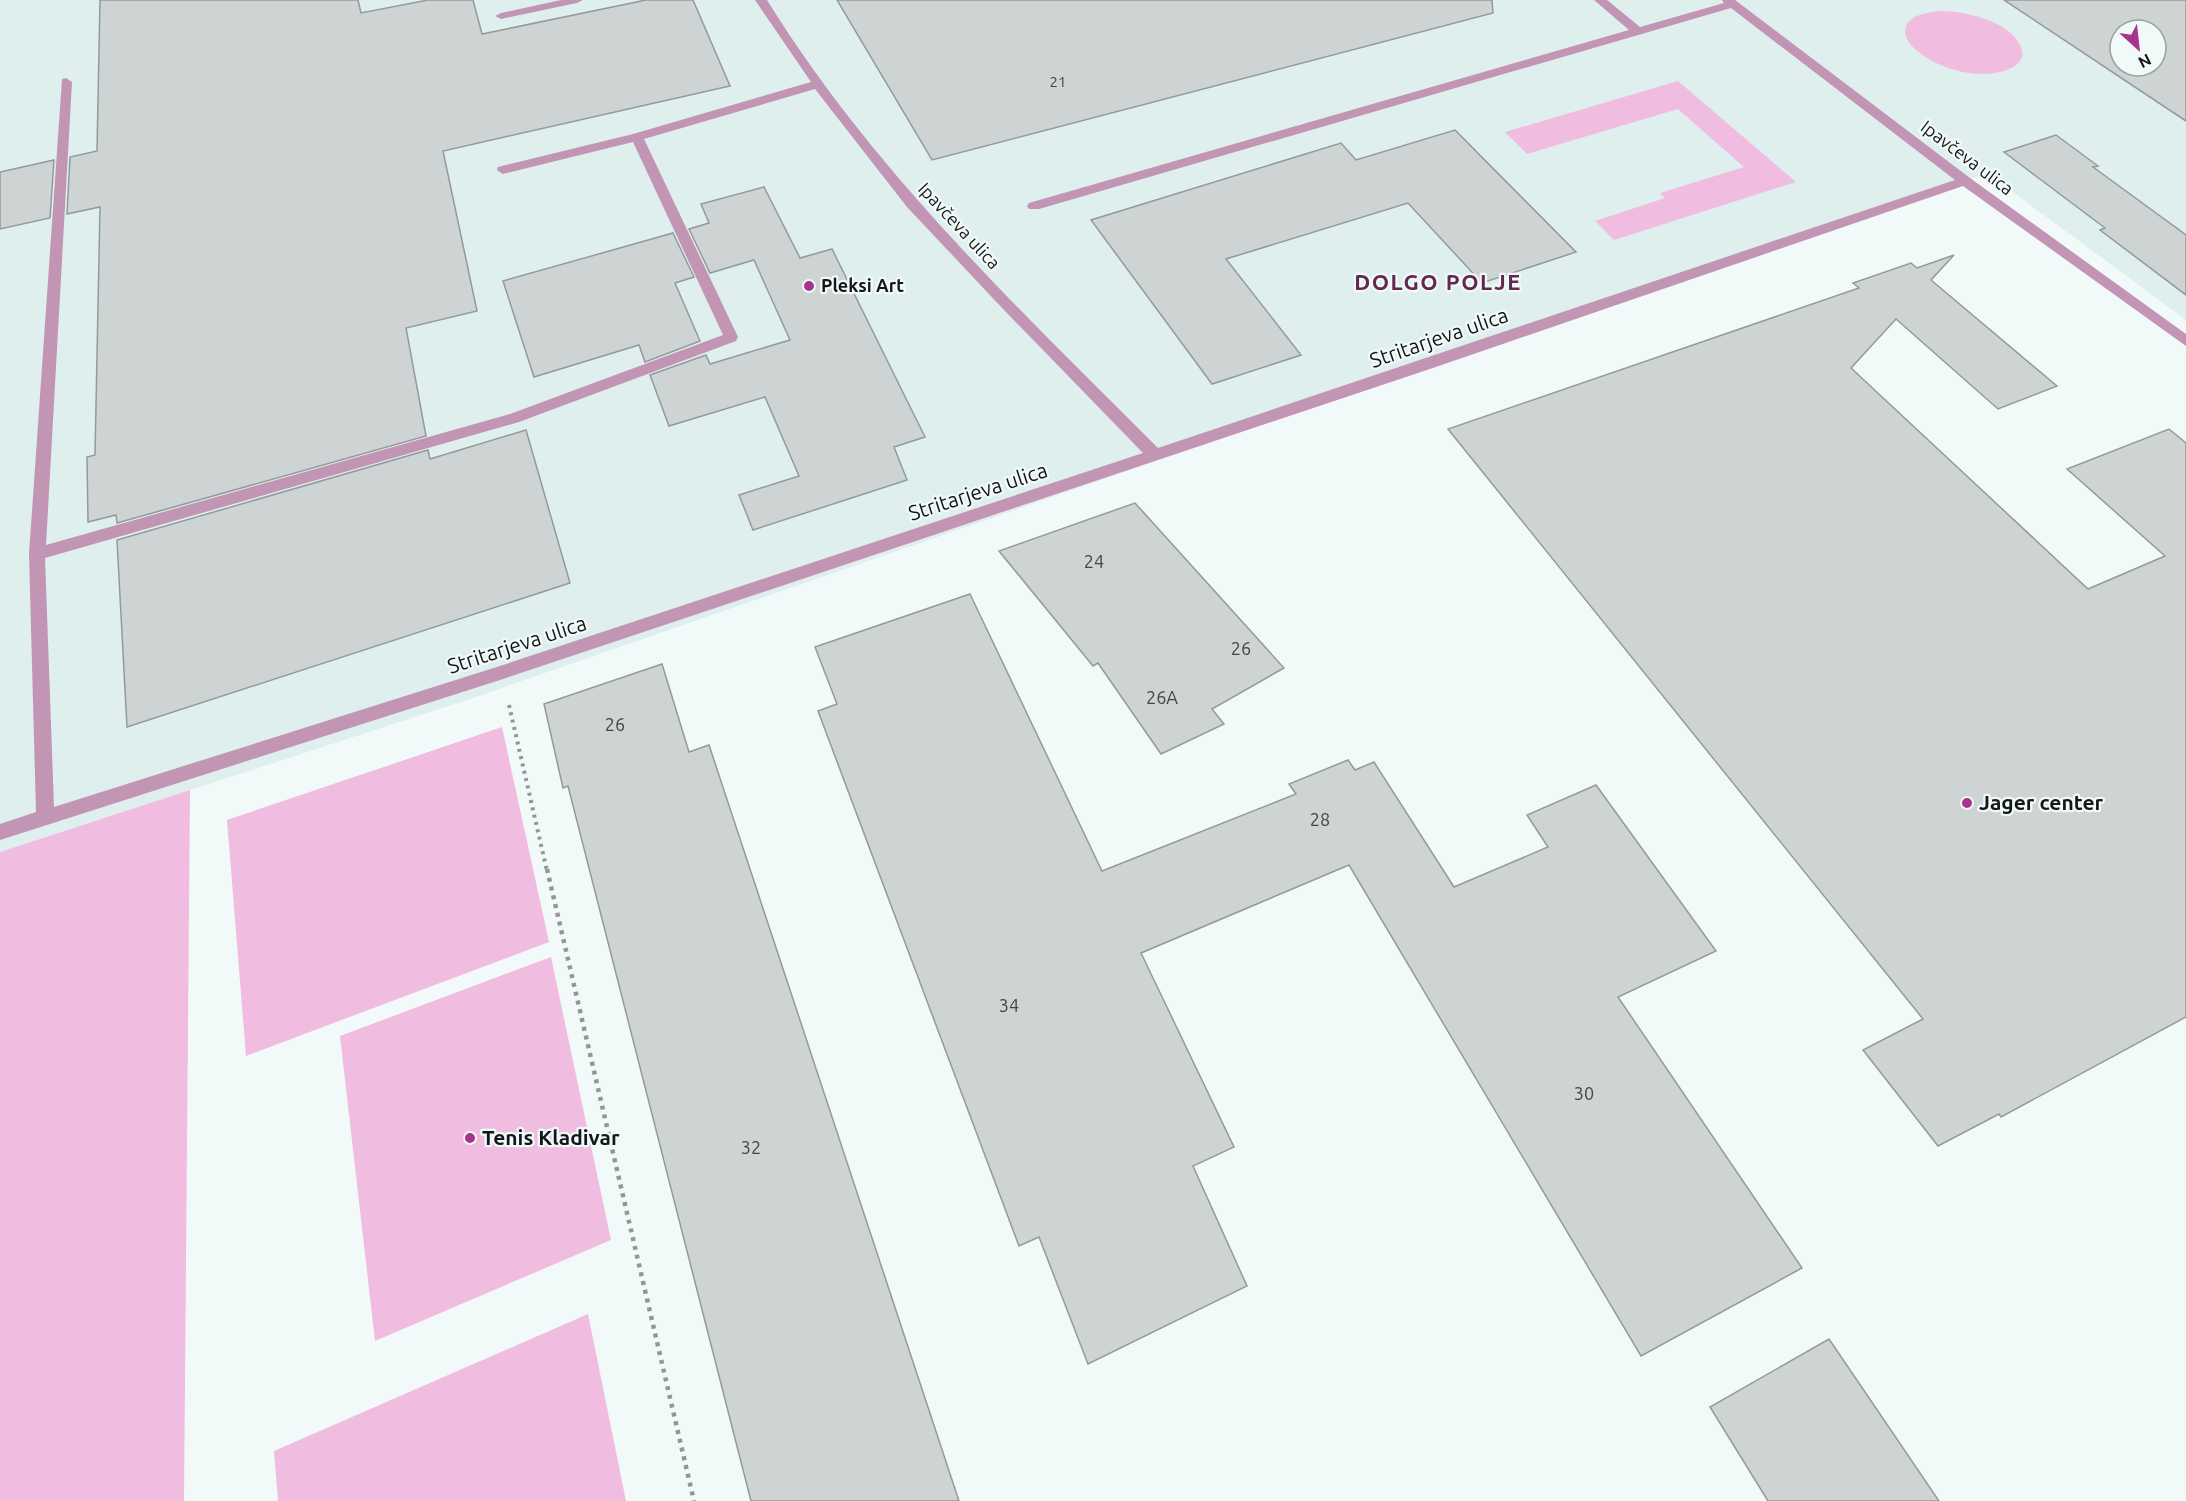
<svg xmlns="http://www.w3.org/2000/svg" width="2186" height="1501" font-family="Ubuntu,sans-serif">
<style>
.built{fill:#deefee;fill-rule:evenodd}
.green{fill:#f0bde0}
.building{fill:#cdd4d3;stroke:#949a9a;stroke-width:1.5;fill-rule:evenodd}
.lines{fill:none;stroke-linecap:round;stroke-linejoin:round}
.path-far1{stroke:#919797;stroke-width:4;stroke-dasharray:3 4.5;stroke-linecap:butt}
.path{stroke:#919797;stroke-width:4.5;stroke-dasharray:4 5;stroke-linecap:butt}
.minor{fill:#c395b5;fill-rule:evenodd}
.poi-dot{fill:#a6338d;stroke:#f2faf9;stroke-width:2}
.labels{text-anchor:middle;stroke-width:4.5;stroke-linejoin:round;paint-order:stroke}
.far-number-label{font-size:15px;fill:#424646}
.far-street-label{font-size:18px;fill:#141717;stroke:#f2faf9}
.far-poi-label{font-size:18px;font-weight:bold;fill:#141717;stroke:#f2faf9;text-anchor:start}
.number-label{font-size:18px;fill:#424646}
.street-label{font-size:21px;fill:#141717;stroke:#f2faf9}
.poi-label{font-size:21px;font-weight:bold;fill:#141717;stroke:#f2faf9;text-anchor:start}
.far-district-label{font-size:22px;font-weight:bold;letter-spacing:1.5px;fill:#612852;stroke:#f2faf9}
</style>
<rect width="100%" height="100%" fill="#f2faf9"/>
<path class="built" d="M 0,0 L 2186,0 L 2186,320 L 1987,173 L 470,699 L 0,852 ZM 2120,30 L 2156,30 L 2156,66 L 2120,66 Z"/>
<g class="green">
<path d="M 1938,11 C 1959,11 1978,15 1997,24 C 2018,34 2038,61 2004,71 C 1977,79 1942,70 1920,53 C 1913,48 1905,40 1905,31 C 1906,15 1927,13 1938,11 Z"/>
<path d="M 1678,81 L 1796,182 L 1614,240 L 1595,221 L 1665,198 L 1660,193 L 1744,167 L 1678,109 L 1527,154 L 1505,132 Z"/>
<path d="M 502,727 L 549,942 L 246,1056 L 227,820 Z"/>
<path d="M 190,790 L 184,1501 L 0,1501 L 0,852 Z"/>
<path d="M 551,957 L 611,1240 L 375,1341 L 340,1036 Z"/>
<path d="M 588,1314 L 626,1501 L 278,1501 L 274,1451 Z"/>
</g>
<g class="building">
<path d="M 100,0 L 358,0 L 361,13 L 428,0 L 473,0 L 482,34 L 646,0 L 693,0 L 730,86 L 443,151 L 477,311 L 406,328 L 426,436 L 117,523 L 116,515 L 88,522 L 87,457 L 95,455 L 100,207 L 67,214 L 70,157 L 97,151 Z"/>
<path d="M 837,0 L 1492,0 L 1493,13 L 932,160 Z"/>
<path d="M 2004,0 L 2186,0 L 2186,121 ZM 2120,30 L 2156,30 L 2156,66 L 2120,66 Z"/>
<path d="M 1455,130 L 1576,252 L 1482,283 L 1408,203 L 1226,259 L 1301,355 L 1212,384 L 1091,220 L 1341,143 L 1356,160 Z"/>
<path d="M 2056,135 L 2098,166 L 2093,167 L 2186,235 L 2186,295 L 2100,230 L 2105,228 L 2004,152 Z"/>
<path d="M 54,160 L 50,218 L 0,229 L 0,172 Z"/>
<path d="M 764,187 L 800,258 L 832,249 L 925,437 L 894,447 L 907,480 L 753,530 L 739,495 L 799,476 L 765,397 L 669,426 L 650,375 L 706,355 L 710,364 L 790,340 L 754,260 L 710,273 L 689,229 L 709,223 L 701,204 Z"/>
<path d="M 673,233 L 694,277 L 675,283 L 700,341 L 645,362 L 639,345 L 534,377 L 503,281 Z"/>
<path d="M 1954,255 L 1931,280 L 2057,386 L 1998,409 L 1896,319 L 1851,368 L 2088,589 L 2165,556 L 2067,469 L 2169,429 L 2186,443 L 2186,1017 L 2001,1117 L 1999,1114 L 1938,1146 L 1863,1050 L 1923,1019 L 1448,429 L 1859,288 L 1853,283 L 1911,263 L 1917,268 Z"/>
<path d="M 526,430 L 570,583 L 127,727 L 117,540 L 428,450 L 430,459 Z"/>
<path d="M 1135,503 L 1284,668 L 1212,709 L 1224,724 L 1161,754 L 1098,663 L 1093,666 L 999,551 Z"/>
<path d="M 970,594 L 1102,871 L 1296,794 L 1289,784 L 1348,760 L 1355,770 L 1374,762 L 1454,887 L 1548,847 L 1527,815 L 1596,785 L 1716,951 L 1618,997 L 1802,1268 L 1641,1356 L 1349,865 L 1141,953 L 1234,1147 L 1193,1166 L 1247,1286 L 1088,1364 L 1039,1237 L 1019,1246 L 818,711 L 837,704 L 815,647 Z"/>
<path d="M 662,664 L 689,752 L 709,745 L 959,1501 L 751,1501 L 568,786 L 563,788 L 544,704 Z"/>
<path d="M 1829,1339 L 1939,1501 L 1768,1501 L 1710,1407 Z"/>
</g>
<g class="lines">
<path class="path-far1" d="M 509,705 L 547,871"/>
<path class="path" d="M 547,869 L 694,1501"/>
<g class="minor">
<path d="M 561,0 L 583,0 L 577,3 L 501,19 L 495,16 L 501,13 Z"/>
<path d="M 755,0 L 767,0 C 872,170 1018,308 1158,448 L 1955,180 L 1731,8 L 1039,209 L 1029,209 L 1027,206 L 1029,203 L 1629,30 L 1594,0 L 1607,0 L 1640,27 L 1724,3 L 1722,0 L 1735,0 L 1970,178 L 2186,334 L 2186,346 L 1963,186 L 1430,369 L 500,680 L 0,840 L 0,824 L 36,812 L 29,554 L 62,79 L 66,78 L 72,82 L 46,545 L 510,414 L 723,335 L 633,142 L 503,174 L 497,170 L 498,167 L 633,134 L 811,82 ZM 815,89 L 907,207 L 1004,310 L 1143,453 L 500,666 L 54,807 L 45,558 L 519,422 L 736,341 L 738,337 L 644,139 Z"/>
</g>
</g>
<g class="poi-dot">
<circle cx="809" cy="286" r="6"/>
<circle cx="1967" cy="803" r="6"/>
<circle cx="470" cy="1138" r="6"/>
</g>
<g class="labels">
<g class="far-number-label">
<text x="1058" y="87">21</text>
</g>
<g class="far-street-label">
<text transform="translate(1967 158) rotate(37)" y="6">Ipavčeva ulica</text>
<text transform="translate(959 226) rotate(47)" y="6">Ipavčeva ulica</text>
</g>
<g class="far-poi-label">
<text x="821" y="292">Pleksi Art</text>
</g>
<g class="number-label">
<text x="1094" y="568">24</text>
<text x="1241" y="655">26</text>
<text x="1162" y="704">26A</text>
<text x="615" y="731">26</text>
<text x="1320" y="826">28</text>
<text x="1009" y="1012">34</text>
<text x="1584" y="1100">30</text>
<text x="751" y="1154">32</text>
</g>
<g class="street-label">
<text transform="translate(1439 338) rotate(-19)" y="7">Stritarjeva ulica</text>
<text transform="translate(978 492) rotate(-18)" y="7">Stritarjeva ulica</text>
<text transform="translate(517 645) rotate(-18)" y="7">Stritarjeva ulica</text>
</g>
<g class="poi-label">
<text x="1979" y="810">Jager center</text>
<text x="482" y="1145">Tenis Kladivar</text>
</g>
<g class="far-district-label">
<text x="1438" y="290">DOLGO POLJE</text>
</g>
</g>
<g transform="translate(2138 48) rotate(153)"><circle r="28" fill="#f2faf9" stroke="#999f9f" stroke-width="1.5"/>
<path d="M0-4.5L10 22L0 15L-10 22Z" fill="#a6338d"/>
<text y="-9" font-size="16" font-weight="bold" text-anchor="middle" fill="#141717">N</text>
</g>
</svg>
